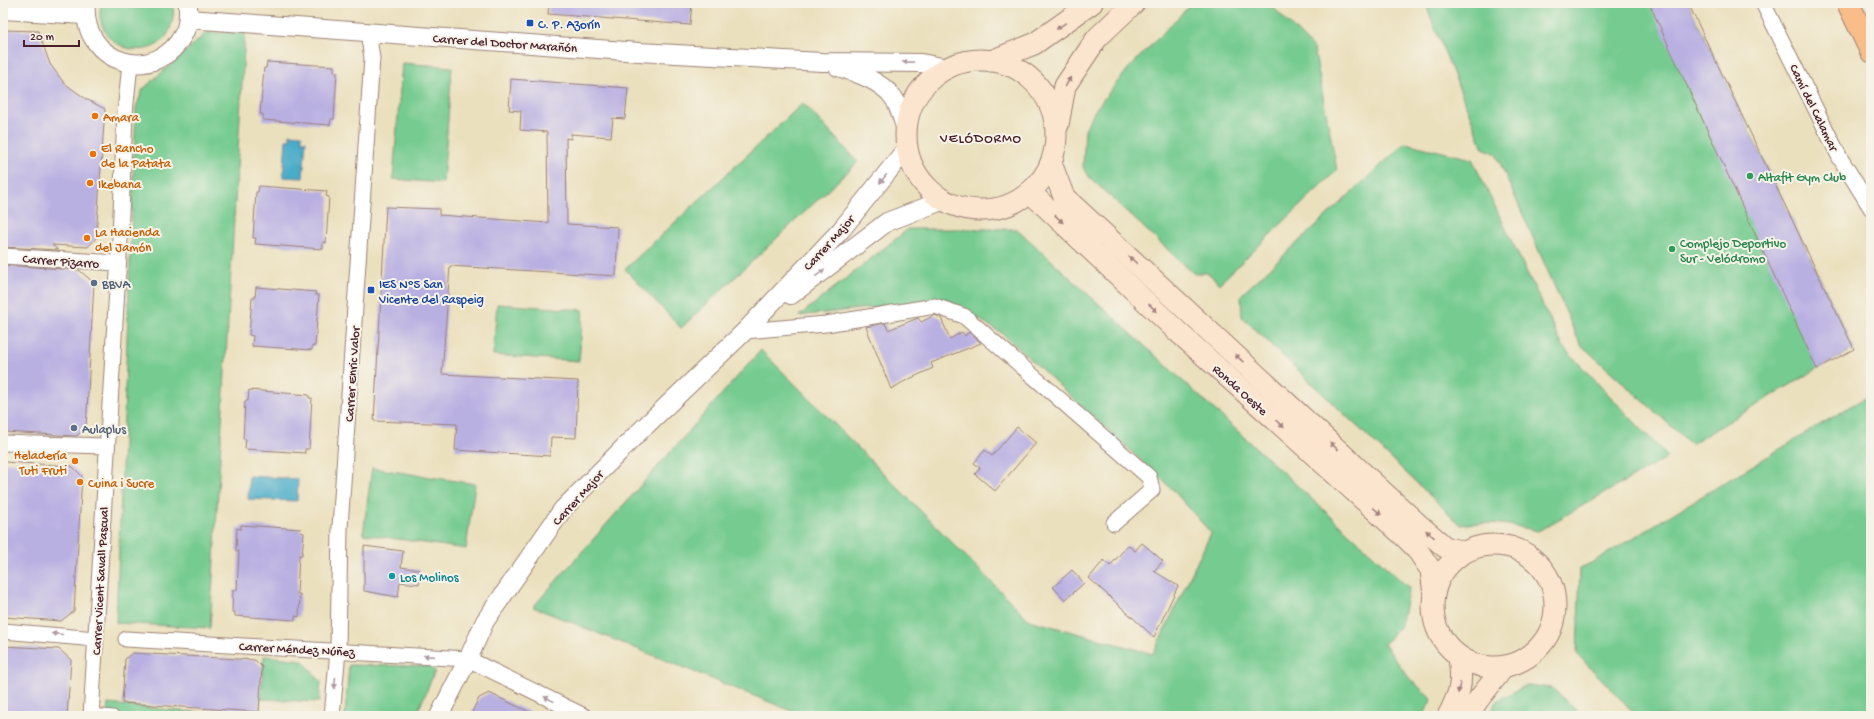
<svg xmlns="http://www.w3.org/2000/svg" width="1874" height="719" font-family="'Gochi Hand',sans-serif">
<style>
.green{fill:#74cb90;stroke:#5f755e}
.water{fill:#4aacc9;stroke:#4a667a}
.building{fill:#b9b0e2}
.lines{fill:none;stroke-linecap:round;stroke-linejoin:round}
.pedestrian-casing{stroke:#9a8074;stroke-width:13}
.minor-casing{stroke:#9a8074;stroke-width:17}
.tertiary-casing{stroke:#9a8074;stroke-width:20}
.secondary-casing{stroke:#9a8074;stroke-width:23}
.motorway-casing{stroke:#9a8074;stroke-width:24}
.pedestrian{stroke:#fff;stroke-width:11}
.minor{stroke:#fff;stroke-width:15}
.tertiary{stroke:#fff;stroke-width:18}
.secondary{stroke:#fce5cf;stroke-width:21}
.motorway{stroke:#f8bd88;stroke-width:22}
.oneway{fill:#a3827d}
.oneway2{fill:#ae9aa0}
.transit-dot{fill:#1a4fb4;stroke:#f7f3e8;stroke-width:1.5}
.food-dot{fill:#e8710a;stroke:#f7f3e8;stroke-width:1.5}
.leisure-dot{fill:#2e9e5b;stroke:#f7f3e8;stroke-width:1.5}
.service-dot{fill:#5c6f8a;stroke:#f7f3e8;stroke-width:1.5}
.culture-dot{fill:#0f9aa8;stroke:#f7f3e8;stroke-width:1.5}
.labels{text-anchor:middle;stroke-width:4;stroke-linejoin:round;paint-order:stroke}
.transit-label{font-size:13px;fill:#164399;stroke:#f7f3e8;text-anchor:start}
.street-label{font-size:13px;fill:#4a1f2b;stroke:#f7f3e8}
.food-label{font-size:13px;fill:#c56008;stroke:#f7f3e8;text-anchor:start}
.leisure-label{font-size:13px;fill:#27864d;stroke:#f7f3e8;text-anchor:start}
.service-label{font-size:13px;fill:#4e5e75;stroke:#f7f3e8;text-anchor:start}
.culture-label{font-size:13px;fill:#0d838f;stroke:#f7f3e8;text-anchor:start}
.neighbourhood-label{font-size:14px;letter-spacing:1px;fill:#4a1f2b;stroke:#f7f3e8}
</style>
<rect width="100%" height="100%" fill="#f7f3e8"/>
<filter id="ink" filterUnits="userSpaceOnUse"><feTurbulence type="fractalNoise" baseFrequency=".025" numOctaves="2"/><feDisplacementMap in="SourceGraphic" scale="8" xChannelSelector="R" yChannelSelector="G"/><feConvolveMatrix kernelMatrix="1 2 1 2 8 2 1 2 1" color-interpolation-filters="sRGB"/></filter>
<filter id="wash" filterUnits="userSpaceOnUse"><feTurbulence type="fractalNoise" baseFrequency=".012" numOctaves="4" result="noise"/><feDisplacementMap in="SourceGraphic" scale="16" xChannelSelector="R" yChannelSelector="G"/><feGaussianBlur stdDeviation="0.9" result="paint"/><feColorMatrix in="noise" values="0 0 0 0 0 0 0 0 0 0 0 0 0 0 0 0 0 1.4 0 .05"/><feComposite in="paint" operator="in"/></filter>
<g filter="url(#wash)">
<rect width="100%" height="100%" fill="#ebe0be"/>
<g class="green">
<path d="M 101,3 L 173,3 C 180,72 89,58 101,3 Z"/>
<path d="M 1192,3 L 1269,3 L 1314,49 L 1337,170 L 1219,284 L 1208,273 L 1193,273 L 1087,175 L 1083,167 L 1085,130 L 1095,110 L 1128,69 Z"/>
<path d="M 1425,3 L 1688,3 L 1854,349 L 1817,369 L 1691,444 L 1580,344 L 1496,154 L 1483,148 Z"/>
<path d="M 245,32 L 210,628 L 116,623 L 136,107 L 143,89 L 206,33 Z"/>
<path d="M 402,63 L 452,67 L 443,183 L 393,179 Z"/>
<path d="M 803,103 L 858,162 L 681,328 L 625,269 Z"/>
<path d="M 1405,143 L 1472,159 L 1563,347 L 1668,457 L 1538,531 C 1512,525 1488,520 1461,525 L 1242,317 L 1241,295 Z"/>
<path d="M 908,229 L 1017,229 L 1409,588 L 1401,625 L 1384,644 L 1410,679 L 1432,699 L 1423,716 L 804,716 L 533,607 L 761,350 L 1029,620 L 1153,654 L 1211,533 L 1173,490 L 1003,334 L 946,299 L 799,316 Z"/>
<path d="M 497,304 L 583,310 L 579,361 L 493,355 Z"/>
<path d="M 1871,394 L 1871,716 L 1637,716 L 1577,654 L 1580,568 L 1593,562 Z"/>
<path d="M 372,468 L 475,484 L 466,549 L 363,534 Z"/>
<path d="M 264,656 L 302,660 L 321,682 L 319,702 L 261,699 Z"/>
<path d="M 349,665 L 430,666 L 435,671 L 416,716 L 345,716 Z"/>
<path d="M 1527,685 L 1552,688 L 1582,716 L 1488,716 L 1498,700 Z"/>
<path d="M 108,704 L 236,716 L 107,716 Z"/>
</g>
<g class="water">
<path d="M 290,134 L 302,135 L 302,141 L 306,141 L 303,178 L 283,177 L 286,140 L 290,140 Z"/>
<path d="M 249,476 L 298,479 L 297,501 L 248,499 Z"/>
</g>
<g id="blocks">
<g class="building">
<path d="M 549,3 L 692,3 L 690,25 L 548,14 Z"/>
<path d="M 1649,3 L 1688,3 L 1854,349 L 1817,369 Z"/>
<path d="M 3,30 L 38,31 L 50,64 L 64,83 L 86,99 L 105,109 L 96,238 L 88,247 L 52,245 L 58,250 L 3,247 Z"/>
<path d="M 267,62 L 334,66 L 334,72 L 337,72 L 334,119 L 331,119 L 330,125 L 263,120 L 263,114 L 260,114 L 264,68 L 266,68 Z"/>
<path d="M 511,79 L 628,88 L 625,119 L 613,118 L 611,137 L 571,134 L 571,139 L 566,138 L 567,224 L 618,227 L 616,276 L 450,266 L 442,374 L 578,381 L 576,438 L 551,437 L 550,456 L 455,450 L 457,424 L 374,421 L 386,207 L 439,209 L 439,215 L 548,223 L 547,132 L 520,130 L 521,111 L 509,110 Z"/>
<path d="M 259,186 L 327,191 L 326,196 L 329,197 L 326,243 L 323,242 L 323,249 L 255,244 L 256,238 L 253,238 L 255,207 L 256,192 L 258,192 Z"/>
<path d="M 3,265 L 79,270 L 94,283 L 86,429 L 76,436 L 3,432 Z"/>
<path d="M 256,287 L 316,292 L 315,295 L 319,295 L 315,346 L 312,346 L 312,350 L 252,346 L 253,336 L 249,335 L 252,298 L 255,298 Z"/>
<path d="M 935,315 L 941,318 L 950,339 L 962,332 L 965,336 L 969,332 L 981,343 L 931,363 L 933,368 L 905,381 L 891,389 L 866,327 L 885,323 L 888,330 L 918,318 L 921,322 Z"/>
<path d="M 249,390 L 309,395 L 309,398 L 312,398 L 309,449 L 305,449 L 305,453 L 245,449 L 246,439 L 243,439 L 245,401 L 248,401 Z"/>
<path d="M 1017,427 L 1036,443 L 995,491 L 975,474 L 980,468 L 974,463 L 985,450 L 992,456 Z"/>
<path d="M 3,462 L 72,466 L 82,476 L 74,611 L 61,621 L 3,617 Z"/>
<path d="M 241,525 L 301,529 L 300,532 L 304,533 L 302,555 L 299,555 L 297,594 L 300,594 L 299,617 L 295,616 L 295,620 L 235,616 L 235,612 L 232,612 L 233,590 L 237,590 L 239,551 L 236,551 L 237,528 L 241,529 Z"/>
<path d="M 1142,543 L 1163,561 L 1154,571 L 1178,586 L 1154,637 L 1089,578 L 1104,560 L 1110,566 L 1128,545 L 1135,551 Z"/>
<path d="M 364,546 L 403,551 L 401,567 L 420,570 L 419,584 L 400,582 L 398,597 L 364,591 Z"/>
<path d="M 1072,570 L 1084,583 L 1065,600 L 1053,587 Z"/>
<path d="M 3,646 L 59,649 L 71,660 L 67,716 L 3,716 Z"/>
<path d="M 132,653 L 255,660 L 262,667 L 259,712 L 122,703 L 125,659 Z"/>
<path d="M 489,693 L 538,716 L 470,716 L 479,698 Z"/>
</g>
</g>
</g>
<g filter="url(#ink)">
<use href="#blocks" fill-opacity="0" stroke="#9a8074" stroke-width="1"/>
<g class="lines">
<defs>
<path id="pedestrian" d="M 91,714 L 113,716"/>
<g id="minor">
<path d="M 1763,3 L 1840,158 L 1871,208"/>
<path d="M 3,256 L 118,263"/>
<path d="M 745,331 L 826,324 L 935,306 L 964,316 L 1149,477 L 1152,490 L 1114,523"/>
<path d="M 3,443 L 106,446"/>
<path d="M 3,631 L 96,639"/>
<path d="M 126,639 L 468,659 L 584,716"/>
<path d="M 91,716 L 120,239 L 125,113 L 130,63"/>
<path d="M 332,716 L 338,651 L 340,527 L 372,58 L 368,32"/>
</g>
<g id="tertiary">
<path d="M 86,3 C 80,64 157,87 184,33 C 189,24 188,13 188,3"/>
<path d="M 3,10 L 84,15"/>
<path d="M 188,19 L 639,52 L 822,62 L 921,63 L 947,68"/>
<path d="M 838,67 C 857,73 881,81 893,97 C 899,105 902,119 906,129"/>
<path d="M 791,295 L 887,222 L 944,200"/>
<path d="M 439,716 L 468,659 L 485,621 L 563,509 L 635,436 L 745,331 L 841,230 L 907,148"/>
</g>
<g id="secondary">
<circle cx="981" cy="135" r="75"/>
<path d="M 991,61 L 1034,44 L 1092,3"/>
<path d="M 1058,125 L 1065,86 L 1097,38 L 1134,3"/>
<path d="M 1051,163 L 1064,197 L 1419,525 L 1445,547 L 1464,552"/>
<path d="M 1030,192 L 1177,331 L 1407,539 L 1416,548 L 1431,570 L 1434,595"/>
<circle cx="1494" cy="606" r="61"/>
<path d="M 1448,716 C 1460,693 1463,684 1459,658"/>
<path d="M 1468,716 L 1478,700 L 1504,667"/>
</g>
<path id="motorway" d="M 1848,3 L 1871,51"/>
</defs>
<use href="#pedestrian" class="pedestrian-casing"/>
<use href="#minor" class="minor-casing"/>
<use href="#tertiary" class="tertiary-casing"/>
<use href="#secondary" class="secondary-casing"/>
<use href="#motorway" class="motorway-casing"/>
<use href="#pedestrian" class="pedestrian"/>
<use href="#minor" class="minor"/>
<use href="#tertiary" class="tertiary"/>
<use href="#secondary" class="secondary"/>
<use href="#motorway" class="motorway"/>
</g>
<defs><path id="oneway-solid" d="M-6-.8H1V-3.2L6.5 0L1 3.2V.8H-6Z"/></defs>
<g class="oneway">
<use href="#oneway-solid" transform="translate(1061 26) rotate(146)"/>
<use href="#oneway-solid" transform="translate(1068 82) rotate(-60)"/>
<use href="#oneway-solid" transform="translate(1059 219) rotate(43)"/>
<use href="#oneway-solid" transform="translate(1133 260) rotate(-138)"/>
<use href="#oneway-solid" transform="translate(1153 308) rotate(43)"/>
<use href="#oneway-solid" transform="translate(1239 358) rotate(-137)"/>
<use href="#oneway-solid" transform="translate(1280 424) rotate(42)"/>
<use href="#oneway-solid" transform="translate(1334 446) rotate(-137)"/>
<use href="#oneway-solid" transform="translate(1377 511) rotate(42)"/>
<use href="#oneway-solid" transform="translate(1430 534) rotate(-140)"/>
<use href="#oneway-solid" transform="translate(1459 688) rotate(100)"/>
</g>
<g class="oneway2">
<use href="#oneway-solid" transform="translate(908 62) rotate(-179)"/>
<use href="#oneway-solid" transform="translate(883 179) rotate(129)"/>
<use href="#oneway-solid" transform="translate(820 273) rotate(-38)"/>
<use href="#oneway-solid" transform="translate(57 634) rotate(-175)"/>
<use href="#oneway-solid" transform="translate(429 656) rotate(-176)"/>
<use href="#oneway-solid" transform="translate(335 683) rotate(95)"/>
<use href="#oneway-solid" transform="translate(549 699) rotate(-154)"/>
</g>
</g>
<g class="transit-dot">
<rect x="526" y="19" width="8" height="8" rx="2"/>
<rect x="367" y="286" width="8" height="8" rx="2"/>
</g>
<g class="food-dot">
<circle cx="95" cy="116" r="4"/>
<circle cx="93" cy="154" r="4"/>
<circle cx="90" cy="183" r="4"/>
<circle cx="87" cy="238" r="4"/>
<circle cx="75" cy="461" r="4"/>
<circle cx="80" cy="482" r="4"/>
</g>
<g class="leisure-dot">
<circle cx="1750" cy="176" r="4"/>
<circle cx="1672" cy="249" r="4"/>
</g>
<g class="service-dot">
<circle cx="94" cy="283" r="4"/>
<circle cx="74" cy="428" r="4"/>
</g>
<circle class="culture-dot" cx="392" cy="576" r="4"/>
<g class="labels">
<g class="transit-label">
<text x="538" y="28">C. P. Azorín</text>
<text x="379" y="288">IES Nº5 San<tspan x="379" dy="15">Vicente del Raspeig</tspan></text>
</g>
<g class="street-label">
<text transform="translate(505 42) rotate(4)" y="5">Carrer del Doctor Marañón</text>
<text transform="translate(1815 107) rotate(64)" y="5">Camí del Calamar</text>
<text transform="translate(828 242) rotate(-48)" y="5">Carrer Major</text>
<text transform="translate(61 260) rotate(4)" y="5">Carrer Pizarro</text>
<text transform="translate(351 374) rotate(-86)" y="5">Carrer Enric Valor</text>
<text transform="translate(1241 389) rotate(42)" y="5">Ronda Oeste</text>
<text transform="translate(577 497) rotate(-48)" y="5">Carrer Major</text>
<text transform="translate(99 581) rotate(-87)" y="5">Carrer Vicent Savall Pascual</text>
<text transform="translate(297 648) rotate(3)" y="5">Carrer Méndez Núñez</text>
</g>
<g class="food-label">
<text x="103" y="121">Amara</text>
<text x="101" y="152">El Rancho<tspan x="101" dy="15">de la Patata</tspan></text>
<text x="98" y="188">Ikebana</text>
<text x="95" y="236">La Hacienda<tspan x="95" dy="15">del Jamón</tspan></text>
<text x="67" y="459" text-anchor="end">Heladería<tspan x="67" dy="15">Tuti Fruti</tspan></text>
<text x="88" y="487">Cuina i Sucre</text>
</g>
<g class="leisure-label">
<text x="1758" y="181">Altafit Gym Club</text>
<text x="1680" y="247">Complejo Deportivo<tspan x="1680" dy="15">Sur - Velódromo</tspan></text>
</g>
<g class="service-label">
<text x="102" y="288">BBVA</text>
<text x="82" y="433">Aulaplus</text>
</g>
<g class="culture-label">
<text x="400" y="581">Los Molinos</text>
</g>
<g class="neighbourhood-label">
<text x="981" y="142">VELÓDORMO</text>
</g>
</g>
<rect width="1874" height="719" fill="none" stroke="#f7f3e8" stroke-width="16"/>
<path d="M24 40v6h55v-6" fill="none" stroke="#4a1f2b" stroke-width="2"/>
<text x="30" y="40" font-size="12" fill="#4a1f2b" stroke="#f7f3e8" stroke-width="3" paint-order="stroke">20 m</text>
</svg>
